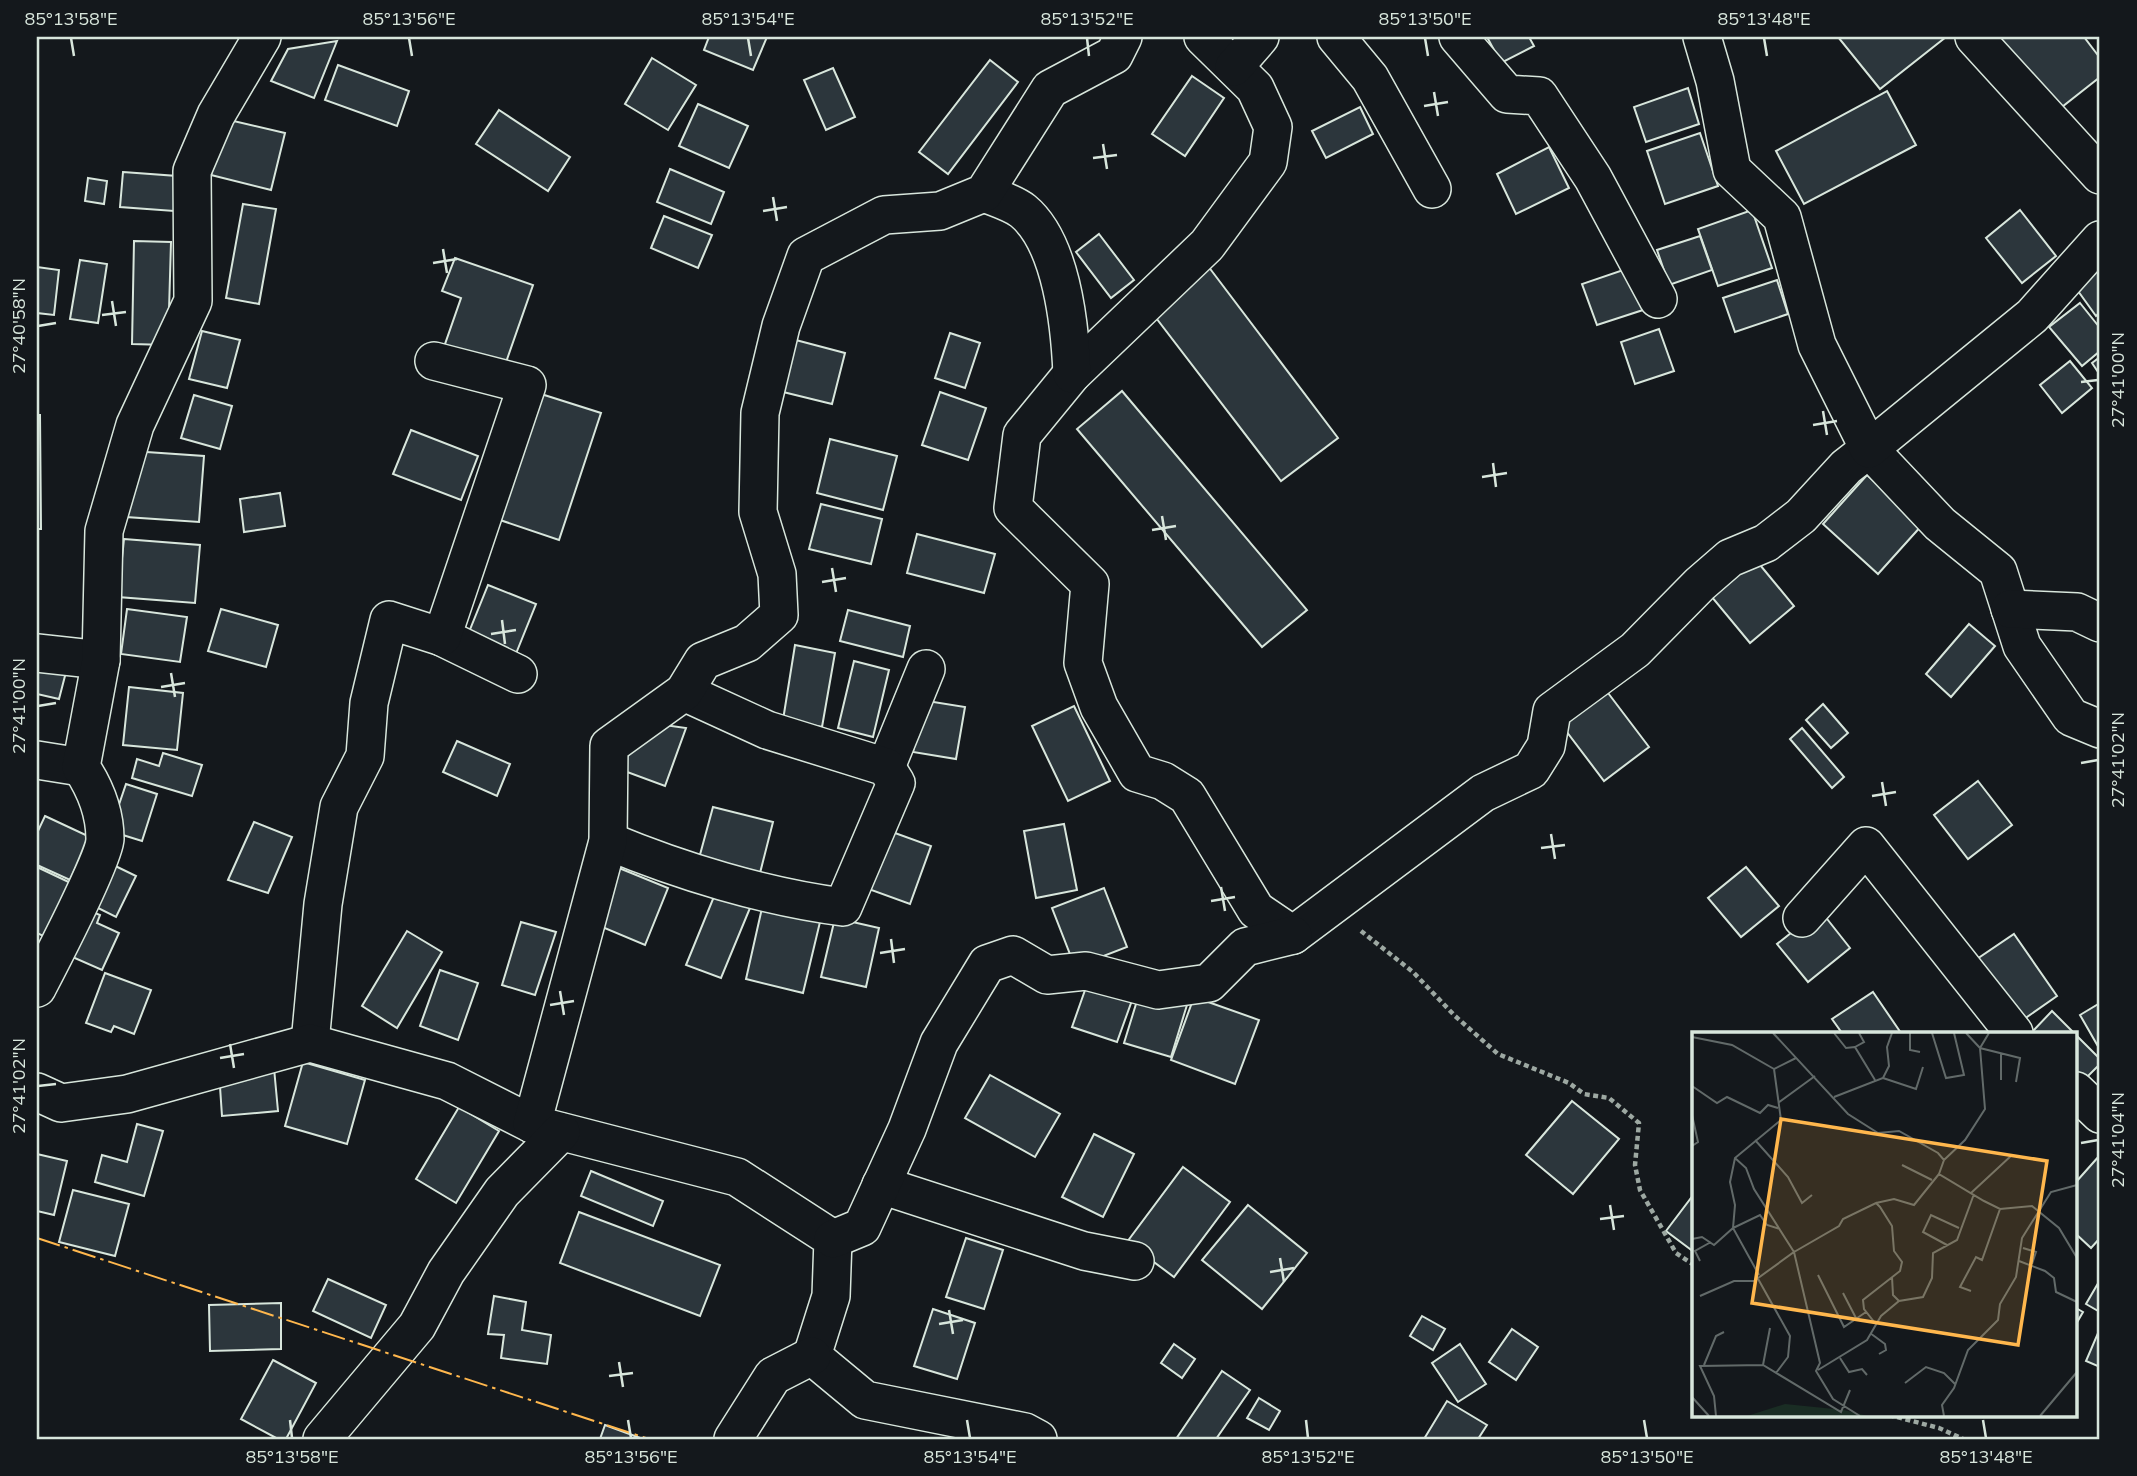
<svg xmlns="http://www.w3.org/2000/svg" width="2137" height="1476" font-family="Mulish,sans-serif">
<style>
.building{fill:#2c363c;stroke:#d8e6dc;stroke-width:2}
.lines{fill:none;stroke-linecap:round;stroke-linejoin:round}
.street-casing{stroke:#d8e6dc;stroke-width:40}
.path{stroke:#9da8a2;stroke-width:4.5;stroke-dasharray:5 3.5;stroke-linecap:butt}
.street{stroke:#14181c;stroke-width:37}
.power{stroke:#ffb74d;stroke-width:2;stroke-dasharray:24 5 3.5 5;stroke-linecap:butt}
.ticks{fill:none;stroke:#d8e6dc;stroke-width:2.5}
.inset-road{fill:none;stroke:#626a69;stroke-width:2}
.view{fill:#ffb74d;fill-opacity:0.15;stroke:#ffb74d;stroke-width:3.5}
.inset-edge{fill:none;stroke:#d8e6dc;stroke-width:3.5}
.neatline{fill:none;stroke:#d8e6dc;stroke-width:2.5}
.ticks-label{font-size:18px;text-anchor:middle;fill:#d8e6dc}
</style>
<rect width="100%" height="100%" fill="#14181c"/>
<g class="building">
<path d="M 709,37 L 767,37 L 753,70 L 704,50 Z"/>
<path d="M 1487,37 L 1529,37 L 1534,46 L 1501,63 Z"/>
<path d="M 1838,37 L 1946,37 L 1880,89 Z"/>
<path d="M 1997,37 L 2084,37 L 2100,58 L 2100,77 L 2053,114 Z"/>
<path d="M 337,41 L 314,98 L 271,81 L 288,49 Z"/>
<path d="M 652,58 L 696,85 L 668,130 L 625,104 Z"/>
<path d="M 990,60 L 1018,82 L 948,174 L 919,152 Z"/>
<path d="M 338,65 L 409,91 L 397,126 L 325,100 Z"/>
<path d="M 833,68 L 855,117 L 826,130 L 804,80 Z"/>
<path d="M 1192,76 L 1224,98 L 1185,156 L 1152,134 Z"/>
<path d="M 1688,88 L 1699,124 L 1646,142 L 1634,107 Z"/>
<path d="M 1887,91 L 1916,145 L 1804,204 L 1776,151 Z"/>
<path d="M 698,104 L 748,126 L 729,168 L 679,146 Z"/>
<path d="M 1360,107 L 1373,134 L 1326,158 L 1312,131 Z"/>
<path d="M 499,110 L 570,157 L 548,191 L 476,144 Z"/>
<path d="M 225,119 L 285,133 L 271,190 L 211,175 Z"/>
<path d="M 1700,133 L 1718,186 L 1665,204 L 1647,151 Z"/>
<path d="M 1549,147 L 1569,188 L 1516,214 L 1497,174 Z"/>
<path d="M 670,169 L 724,192 L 711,224 L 657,202 Z"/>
<path d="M 123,172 L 177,176 L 174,211 L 120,207 Z"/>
<path d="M 88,178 L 107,181 L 104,204 L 85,201 Z"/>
<path d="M 243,204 L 276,209 L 259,304 L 226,298 Z"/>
<path d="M 1752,210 L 1772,268 L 1718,286 L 1698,229 Z"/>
<path d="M 2020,210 L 2056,256 L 2022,283 L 1986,238 Z"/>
<path d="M 664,216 L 712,235 L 698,268 L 651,248 Z"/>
<path d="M 1099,234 L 1134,280 L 1111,298 L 1076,252 Z"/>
<path d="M 1700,236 L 1712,270 L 1669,285 L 1657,250 Z"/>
<path d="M 134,241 L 171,242 L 168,345 L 132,344 Z"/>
<path d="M 455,258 L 533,285 L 504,368 L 444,347 L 461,298 L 442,291 Z"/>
<path d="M 80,260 L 107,264 L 98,323 L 70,319 Z"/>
<path d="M 2100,264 L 2100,312 L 2096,316 L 2073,284 Z"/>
<path d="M 1208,266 L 1338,438 L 1281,481 L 1150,310 Z"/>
<path d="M 37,267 L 59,270 L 54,315 L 37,313 Z"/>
<path d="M 1632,267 L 1646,309 L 1597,325 L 1582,284 Z"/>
<path d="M 1777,280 L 1788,314 L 1735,332 L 1723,298 Z"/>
<path d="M 2080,303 L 2100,328 L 2100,351 L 2082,366 L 2049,327 Z"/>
<path d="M 1659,329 L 1674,371 L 1635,384 L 1621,342 Z"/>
<path d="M 202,331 L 240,340 L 227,388 L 189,379 Z"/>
<path d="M 950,333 L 980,343 L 965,388 L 935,378 Z"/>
<path d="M 792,339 L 845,353 L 832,404 L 779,391 Z"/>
<path d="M 2100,357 L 2100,375 L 2092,363 Z"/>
<path d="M 2070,361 L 2092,388 L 2062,413 L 2040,385 Z"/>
<path d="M 1122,391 L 1307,610 L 1262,647 L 1077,429 Z"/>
<path d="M 940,392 L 986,408 L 968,460 L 922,445 Z"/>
<path d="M 538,393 L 601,413 L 559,540 L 497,519 Z"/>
<path d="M 194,395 L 232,406 L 220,449 L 181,438 Z"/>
<path d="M 37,415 L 40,415 L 41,529 L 37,529 Z"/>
<path d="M 411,430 L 478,456 L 461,500 L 393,474 Z"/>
<path d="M 830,439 L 897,456 L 883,510 L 817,493 Z"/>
<path d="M 132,451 L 204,456 L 199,522 L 126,517 Z"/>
<path d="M 1867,475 L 1923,524 L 1878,574 L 1823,524 Z"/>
<path d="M 280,493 L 285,526 L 244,532 L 240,499 Z"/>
<path d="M 821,504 L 882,519 L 871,564 L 809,549 Z"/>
<path d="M 917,534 L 995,554 L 984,593 L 907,573 Z"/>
<path d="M 124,539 L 200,545 L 195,603 L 118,597 Z"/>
<path d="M 1751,554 L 1794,606 L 1750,643 L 1706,590 Z"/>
<path d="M 488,585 L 536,604 L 515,656 L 467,637 Z"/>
<path d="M 127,609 L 187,617 L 180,662 L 121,654 Z"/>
<path d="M 221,609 L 278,625 L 266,667 L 208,651 Z"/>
<path d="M 848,610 L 910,626 L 903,657 L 840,641 Z"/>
<path d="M 1969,624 L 1995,646 L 1951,697 L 1926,674 Z"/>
<path d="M 795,645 L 835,653 L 822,727 L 783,720 Z"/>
<path d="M 854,661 L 889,670 L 873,737 L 838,728 Z"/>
<path d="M 37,666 L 66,672 L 59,699 L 37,694 Z"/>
<path d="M 1602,685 L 1649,747 L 1604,781 L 1557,719 Z"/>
<path d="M 129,687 L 183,693 L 177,750 L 123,745 Z"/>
<path d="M 921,700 L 965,707 L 956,759 L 913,752 Z"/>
<path d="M 1823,704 L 1848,733 L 1831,748 L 1806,720 Z"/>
<path d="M 1074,706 L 1110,781 L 1068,801 L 1032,726 Z"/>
<path d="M 650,723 L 686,728 L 665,786 L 619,769 Z"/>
<path d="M 1802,728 L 1844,777 L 1832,788 L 1790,739 Z"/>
<path d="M 457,741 L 510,764 L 497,796 L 443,772 Z"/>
<path d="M 163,753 L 202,765 L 192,796 L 132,778 L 137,759 L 159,766 Z"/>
<path d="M 1978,781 L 2012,825 L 1968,859 L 1934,815 Z"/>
<path d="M 126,784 L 157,794 L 142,841 L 110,831 Z"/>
<path d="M 713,807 L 773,822 L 759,877 L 698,862 Z"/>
<path d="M 45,816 L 90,837 L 70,880 L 37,865 L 37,833 Z"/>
<path d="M 254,822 L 292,837 L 268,893 L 228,880 Z"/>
<path d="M 1064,824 L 1077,890 L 1036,898 L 1024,831 Z"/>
<path d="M 884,829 L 931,846 L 910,904 L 863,887 Z"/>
<path d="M 103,860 L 136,876 L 116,917 L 84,901 Z"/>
<path d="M 37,867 L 75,885 L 49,939 L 37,933 Z"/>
<path d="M 1746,867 L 1779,906 L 1741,937 L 1708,898 Z"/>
<path d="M 619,868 L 668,888 L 645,945 L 595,924 Z"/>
<path d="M 1104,888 L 1127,947 L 1075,967 L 1052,908 Z"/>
<path d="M 715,894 L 750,908 L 721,978 L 686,965 Z"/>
<path d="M 81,907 L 100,915 L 97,923 L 119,933 L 102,970 L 61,952 Z"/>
<path d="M 762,908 L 820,922 L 803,993 L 746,979 Z"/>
<path d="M 1820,910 L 1850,948 L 1808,982 L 1777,944 Z"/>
<path d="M 835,918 L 879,928 L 866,987 L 821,977 Z"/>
<path d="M 521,922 L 556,932 L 535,995 L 502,985 Z"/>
<path d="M 407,931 L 442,952 L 397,1028 L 362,1006 Z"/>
<path d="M 2014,934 L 2057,996 L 2017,1024 L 1974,961 Z"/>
<path d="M 440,970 L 478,983 L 458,1040 L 420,1026 Z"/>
<path d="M 105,973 L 151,990 L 134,1034 L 114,1026 L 111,1032 L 86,1023 Z"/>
<path d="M 1090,976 L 1135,992 L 1117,1042 L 1072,1027 Z"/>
<path d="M 1140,991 L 1187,1005 L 1171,1057 L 1124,1043 Z"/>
<path d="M 1873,992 L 1901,1033 L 1842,1033 L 1832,1019 Z"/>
<path d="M 1194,997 L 1259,1020 L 1235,1084 L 1171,1060 Z"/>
<path d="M 2100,1003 L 2100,1047 L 2099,1048 L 2080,1015 Z"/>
<path d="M 2052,1011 L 2074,1033 L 2031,1033 Z"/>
<path d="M 2076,1035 L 2100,1059 L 2100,1064 L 2081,1083 L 2076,1079 Z"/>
<path d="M 303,1062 L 365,1080 L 347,1144 L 285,1126 Z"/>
<path d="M 274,1068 L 278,1111 L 222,1116 L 219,1072 Z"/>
<path d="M 990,1075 L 1060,1114 L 1035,1157 L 965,1118 Z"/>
<path d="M 1572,1101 L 1619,1139 L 1573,1194 L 1526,1155 Z"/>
<path d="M 459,1107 L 499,1131 L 456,1203 L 416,1179 Z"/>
<path d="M 137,1124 L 163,1131 L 144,1196 L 95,1182 L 102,1155 L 127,1162 Z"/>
<path d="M 1094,1134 L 1134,1154 L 1103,1217 L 1062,1197 Z"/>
<path d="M 37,1154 L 67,1161 L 54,1215 L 37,1211 Z"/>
<path d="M 2100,1155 L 2100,1238 L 2091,1248 L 2076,1234 L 2076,1182 Z"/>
<path d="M 1183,1167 L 1230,1202 L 1174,1277 L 1127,1242 Z"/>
<path d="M 591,1171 L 663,1201 L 653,1226 L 581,1196 Z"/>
<path d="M 73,1190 L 129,1204 L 115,1256 L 59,1242 Z"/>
<path d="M 1694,1194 L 1694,1252 L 1666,1231 Z"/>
<path d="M 1248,1205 L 1307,1253 L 1262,1309 L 1202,1260 Z"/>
<path d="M 579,1212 L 720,1265 L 700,1316 L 560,1263 Z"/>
<path d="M 966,1238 L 1003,1250 L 984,1309 L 946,1297 Z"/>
<path d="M 328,1279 L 386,1305 L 371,1338 L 313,1311 Z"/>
<path d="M 2100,1280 L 2100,1312 L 2086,1304 Z"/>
<path d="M 494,1296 L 526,1302 L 522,1330 L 551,1335 L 547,1364 L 501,1358 L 504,1335 L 488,1334 Z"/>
<path d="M 281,1303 L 281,1349 L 210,1351 L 209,1305 Z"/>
<path d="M 2076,1308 L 2083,1312 L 2076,1324 Z"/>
<path d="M 933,1309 L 975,1323 L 957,1379 L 914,1366 Z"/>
<path d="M 1422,1316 L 1445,1329 L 1433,1350 L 1410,1336 Z"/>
<path d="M 1512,1329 L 1538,1347 L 1516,1380 L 1489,1362 Z"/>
<path d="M 2098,1333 L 2100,1334 L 2100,1367 L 2086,1361 Z"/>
<path d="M 1174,1344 L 1195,1359 L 1182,1378 L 1161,1363 Z"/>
<path d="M 1460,1344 L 1486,1384 L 1458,1402 L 1432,1363 Z"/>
<path d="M 273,1360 L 316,1383 L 286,1439 L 278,1439 L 241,1419 Z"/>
<path d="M 1222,1371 L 1250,1390 L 1216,1439 L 1176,1439 Z"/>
<path d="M 1259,1398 L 1280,1411 L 1269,1430 L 1247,1418 Z"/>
<path d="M 1447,1401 L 1487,1425 L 1478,1439 L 1424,1439 Z"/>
<path d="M 605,1425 L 643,1439 L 600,1439 Z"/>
</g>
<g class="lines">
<defs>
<g id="street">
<path d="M 1203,37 L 1255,88 L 1273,127 L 1268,162 L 1207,245 L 1072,374 L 1022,435 L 1013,508 L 1090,584 L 1083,663 L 1099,707 L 1137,773 L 1163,781 L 1187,796 L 1256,910 L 1293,935 L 1483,793 L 1531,770 L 1546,746 L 1552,711 L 1635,650 L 1700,584 L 1730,558 L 1766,543 L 1801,516 L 1846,467 L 1869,449 L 1940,524 L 1998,571 L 2022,646 L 2071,717 L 2100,729"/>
<path d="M 1336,37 L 1370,78 L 1432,189"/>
<path d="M 1458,37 L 1507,94 L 1539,96 L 1593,178 L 1658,299"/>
<path d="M 1702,37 L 1715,81 L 1732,170 L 1782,217 L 1817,345 L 1869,449 L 2032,316 L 2100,240"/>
<path d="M 1974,37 L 2100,175"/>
<path d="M 1234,67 L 1260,37"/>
<path d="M 984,193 C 996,198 1013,203 1023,211 C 1062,243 1070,327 1072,374"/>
<path d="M 2010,609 L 2077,612 L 2100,623"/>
<path d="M 442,637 L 518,674"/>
<path d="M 37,653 L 101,660"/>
<path d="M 37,760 L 81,767"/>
<path d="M 886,767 L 926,669"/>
<path d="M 608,841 C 680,871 765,897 843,907 L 896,783 L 886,767 L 767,730 L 684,692"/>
<path d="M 1802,918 L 1866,846 L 2014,1033"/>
<path d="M 37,988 C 49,965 105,858 105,839 C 105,813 95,788 81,767 L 101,660 L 104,531 L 135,425 L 193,301 L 192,171 L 216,115 L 262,37"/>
<path d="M 310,1043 L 323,904 L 339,807 L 365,756 L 369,703 L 389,620 L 442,637 L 527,385 L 434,361"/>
<path d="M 2076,1091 L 2100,1114"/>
<path d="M 37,1092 L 61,1103 L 127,1094 L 310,1043 L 447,1081 L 532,1124 L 737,1177 L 833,1239 L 831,1296 L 812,1356 L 865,1400 L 1025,1432 L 1038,1439"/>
<path d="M 532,1124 L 608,841 L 609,746 L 684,692 L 703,661 L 747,643 L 779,615 L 777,574 L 758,512 L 760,413 L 781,326 L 806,256 L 884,215 L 940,211 L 984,193 L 1050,89 L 1114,55 L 1123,37"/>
<path d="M 881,1185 L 1084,1251 L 1135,1261"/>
<path d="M 833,1239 L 862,1227 L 907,1129 L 939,1043 L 987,964 L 1013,955 L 1047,975 L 1086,971 L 1158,990 L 1209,983 L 1245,947 L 1293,935"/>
<path d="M 322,1439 L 417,1326 L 446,1272 L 502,1192 L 561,1132"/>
<path d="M 733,1439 L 773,1376 L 812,1356"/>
</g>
</defs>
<use href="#street" class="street-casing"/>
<g class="path">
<path d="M 1361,931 L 1413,972 L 1455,1016 L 1498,1054 L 1569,1083 L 1584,1094 L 1609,1098 L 1639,1123 L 1635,1165 L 1640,1190 L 1676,1253 L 1694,1265"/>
<path d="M 1889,1415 L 1939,1428 L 1963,1439"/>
</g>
<use href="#street" class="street"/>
<path class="power" d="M 37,1238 L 649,1439"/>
</g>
<path class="ticks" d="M 71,38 L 74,56M 409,38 L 412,56M 748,38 L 751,56M 1087,38 L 1089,56M 1425,38 L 1428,56M 1764,38 L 1767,56M 1434,92 L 1438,116M 1424,106 L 1448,102M 1103,144 L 1107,169M 1093,158 L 1117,155M 773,197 L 777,221M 763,211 L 787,207M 443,249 L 447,273M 433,263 L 457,259M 112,301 L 116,326M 102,315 L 126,312M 38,326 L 56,323M 2081,382 L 2098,380M 1823,411 L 1827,435M 1813,425 L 1837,421M 1493,463 L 1496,487M 1482,477 L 1507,473M 1162,516 L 1166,540M 1152,530 L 1176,526M 832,568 L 836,592M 822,582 L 846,578M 502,620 L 505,644M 491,634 L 516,630M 171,673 L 175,697M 161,687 L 185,683M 38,706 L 56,703M 2081,763 L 2098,760M 1882,782 L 1886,806M 1872,796 L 1896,792M 1551,834 L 1555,859M 1541,848 L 1565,845M 1221,887 L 1225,911M 1211,901 L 1235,897M 891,939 L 894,963M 880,953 L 905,949M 560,991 L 564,1015M 550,1005 L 574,1001M 230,1044 L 234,1068M 220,1058 L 244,1054M 38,1086 L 56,1084M 2081,1143 L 2098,1140M 1610,1205 L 1614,1230M 1600,1219 L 1624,1216M 1280,1258 L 1284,1282M 1270,1272 L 1294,1268M 949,1310 L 953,1334M 939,1324 L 963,1320M 619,1362 L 623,1387M 609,1376 L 633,1373M 290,1420 L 292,1438M 628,1420 L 631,1438M 967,1420 L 970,1438M 1306,1420 L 1308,1438M 1644,1420 L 1647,1438M 1983,1420 L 1986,1438"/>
<g transform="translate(1692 1032)">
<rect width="385" height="385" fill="#14181c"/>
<path d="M 93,372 L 152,378 L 176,384 L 55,384 Z" fill="#1a2d24"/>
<path class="inset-road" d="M 81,1 L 156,82 L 186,101 L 207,99 L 246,121 L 252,128 L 247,142 L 292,169 L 308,177 L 340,174 L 367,196 L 385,226M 142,1 L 154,16 L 163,15M 167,1 L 172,10 L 163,15 L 183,48M 218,1 L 218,18 L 228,20M 240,1 L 254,46 L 272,43 L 262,1M 274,1 L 288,16 L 328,26 L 324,50M 0,5 L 40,13 L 82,37M 191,46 L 224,57 L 231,35M 309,48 L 309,22M 0,54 L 25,71 L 35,65 L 68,81 L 76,73 L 86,76M 142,65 L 191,46 L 197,34 L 195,15 L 200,1M 86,71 L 123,44M 0,83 L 6,110 L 0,114M 63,108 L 96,145 L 110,171 L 120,163M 43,126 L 54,136 L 62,157 L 102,220 L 147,194 L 151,187 L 184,171 L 188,175 L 200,194 L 202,219 L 210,230 L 208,239 L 171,268 L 172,277 L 183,291M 252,128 L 273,108 L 293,77 L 288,16 L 297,1M 210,133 L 240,148M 279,161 L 320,123M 184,171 L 202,167 L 222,173 L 247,142M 0,207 L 10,205 L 22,213 L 41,196 L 43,173 L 38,150 L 43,126 L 89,88 L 82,37 L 104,26M 255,213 L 231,200 L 239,183 L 267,196M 331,216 L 344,220 L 340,232M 8,229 L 3,219 L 19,210M 327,229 L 353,239 L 362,246 L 364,260 L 385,270M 67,243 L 41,196 L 68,183 L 75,193 L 88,197M 126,243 L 152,295 L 174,280M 65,245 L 98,304 L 96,325 L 84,341M 200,245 L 201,263 L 207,269M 279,259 L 268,255 L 284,225 L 290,228 L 308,177M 151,261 L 165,288M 8,264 L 42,249 L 62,249 L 102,220 L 128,331 L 124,339 L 141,367 L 168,384M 178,301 L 193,312 L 194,318 L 187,322M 148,326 L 157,340 L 170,337 L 175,343M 12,333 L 24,304 L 32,300M 71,333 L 78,296M 126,338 L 175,308 L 189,284 L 207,269 L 231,265 L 240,246 L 241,221 L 265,208 L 282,162M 213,351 L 234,335 L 252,341 L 263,352M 0,365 L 17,384M 24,384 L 22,364 L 8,334 L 71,333 L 149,380 L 158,358M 252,384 L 250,373 L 262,356 L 276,318 L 306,288 L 308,272 L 324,245 L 330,206 L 359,160 L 385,153M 348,384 L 385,340"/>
<path class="view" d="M 89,87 L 355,129 L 326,313 L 60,271 Z"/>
<rect width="385" height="385" class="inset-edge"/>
</g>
<rect width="2137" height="1476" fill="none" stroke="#14181c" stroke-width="77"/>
<rect x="38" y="38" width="2060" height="1400" class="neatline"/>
<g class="ticks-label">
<text x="71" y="25">85°13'58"E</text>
<text x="409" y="25">85°13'56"E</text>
<text x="748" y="25">85°13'54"E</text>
<text x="1087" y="25">85°13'52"E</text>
<text x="1425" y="25">85°13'50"E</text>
<text x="1764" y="25">85°13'48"E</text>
<text transform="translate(19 326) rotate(-90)" y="6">27°40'58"N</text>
<text transform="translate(2118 380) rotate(-90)" y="6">27°41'00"N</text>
<text transform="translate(19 706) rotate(-90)" y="6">27°41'00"N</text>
<text transform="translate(2118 760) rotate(-90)" y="6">27°41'02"N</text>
<text transform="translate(19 1086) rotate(-90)" y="6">27°41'02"N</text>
<text transform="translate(2118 1140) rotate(-90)" y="6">27°41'04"N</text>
<text x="292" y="1463">85°13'58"E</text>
<text x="631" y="1463">85°13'56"E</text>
<text x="970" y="1463">85°13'54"E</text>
<text x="1308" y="1463">85°13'52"E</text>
<text x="1647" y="1463">85°13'50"E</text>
<text x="1986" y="1463">85°13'48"E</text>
</g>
</svg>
